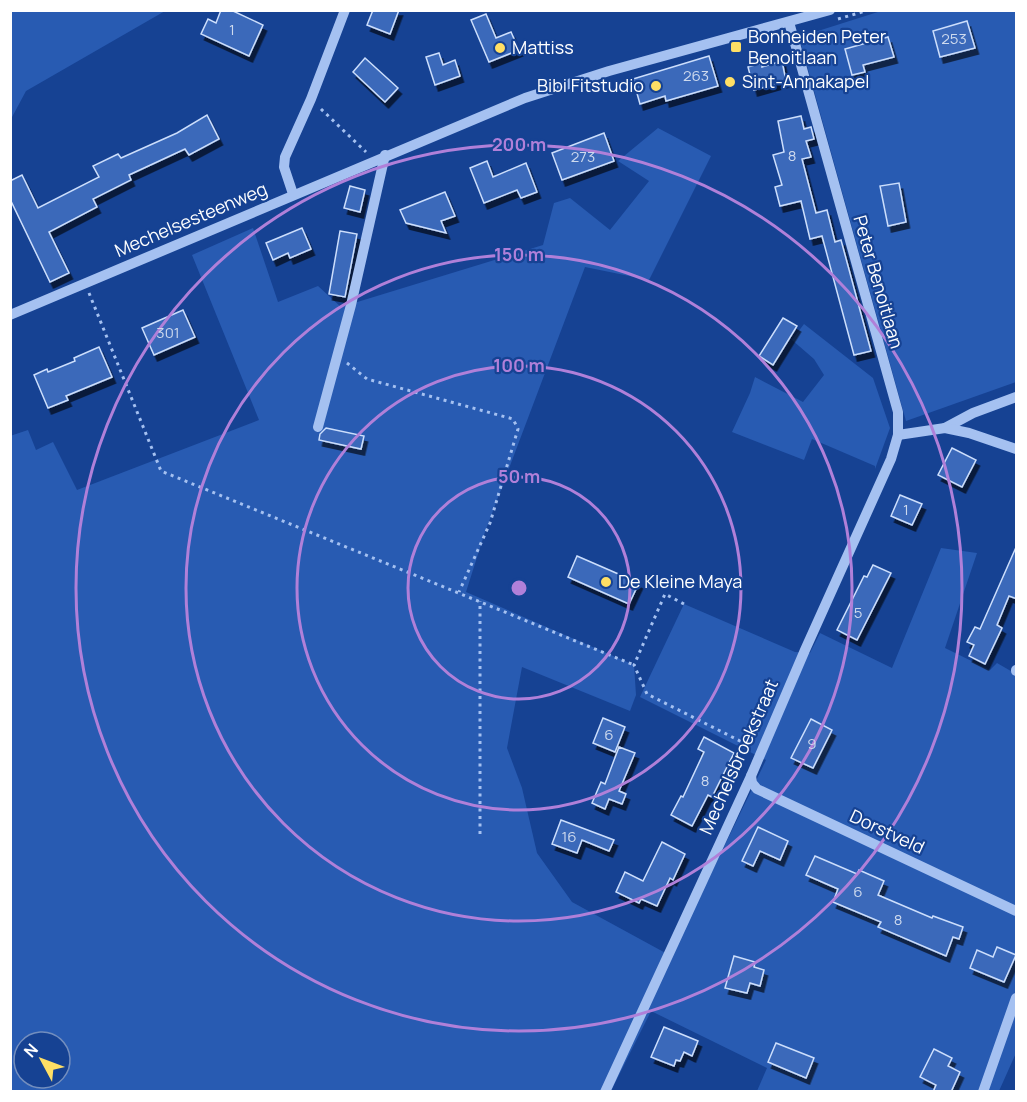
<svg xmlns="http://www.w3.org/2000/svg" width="1027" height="1102" font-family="Manrope,sans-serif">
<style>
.green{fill:#285bb2;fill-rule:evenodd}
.building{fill:#3a69ba;stroke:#ccdefc;stroke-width:1.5;filter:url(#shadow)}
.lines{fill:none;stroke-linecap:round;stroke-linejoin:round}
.path{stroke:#a5c1f1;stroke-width:3;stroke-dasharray:3 4.5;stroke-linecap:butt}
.minor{stroke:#a5c1f1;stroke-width:10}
.ring{fill:none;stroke:#b080d9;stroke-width:3}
.poi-dot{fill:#ffdf65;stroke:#164293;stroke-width:2}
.labels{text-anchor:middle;stroke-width:4.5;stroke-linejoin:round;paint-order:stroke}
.number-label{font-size:15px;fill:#cedaee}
.poi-label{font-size:18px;fill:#fff;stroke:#164293;text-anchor:start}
.street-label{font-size:18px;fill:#fff;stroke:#164293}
.centre{fill:#b080d9;stroke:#164293;stroke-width:3}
.ring-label{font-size:18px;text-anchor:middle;font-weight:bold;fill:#b080d9;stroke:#164293;stroke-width:4.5;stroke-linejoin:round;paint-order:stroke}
</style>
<defs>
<filter id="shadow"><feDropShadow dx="3.5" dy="6" stdDeviation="0" flood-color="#0009"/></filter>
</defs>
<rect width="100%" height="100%" fill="#164293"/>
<g class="green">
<path d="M 11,10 L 165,10 L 165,11 L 26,91 L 11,119 Z"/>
<path d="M 881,11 L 1016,11 L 1016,382 L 906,421 L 799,37 Z"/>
<path d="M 658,128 L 711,156 L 649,280 L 585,267 L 485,532 L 466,592 L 634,665 L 636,695 L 630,711 L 522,667 L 507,748 L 522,788 L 537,853 L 572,902 L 671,956 L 766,760 L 640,697 L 684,604 L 795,652 L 810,653 L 820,633 L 892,668 L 941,548 L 977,553 L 945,648 L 990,670 L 997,663 L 1016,674 L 1016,1053 L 999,1091 L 757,1091 L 767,1068 L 651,1011 L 611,1091 L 11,1091 L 10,436 L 28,430 L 36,450 L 53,442 L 77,490 L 259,420 L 192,255 L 253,228 L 278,302 L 318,286 L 341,307 L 543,245 L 554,203 L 570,198 L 610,230 L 649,181 L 618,161 ZM 24,1042 L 60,1042 L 60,1078 L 24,1078 Z"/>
<path d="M 804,324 L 873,378 L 890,428 L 875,469 L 875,466 L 812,439 L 804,460 L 732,432 L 750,393 L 755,377 L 803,402 L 824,375 L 814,359 L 792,340 Z"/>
</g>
<g class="building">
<path d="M 221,10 L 231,10 L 263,25 L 249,56 L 201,34 L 208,19 L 216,23 Z"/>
<path d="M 373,10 L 399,10 L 390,34 L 367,25 Z"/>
<path d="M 486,14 L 496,38 L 511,32 L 519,50 L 489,62 L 471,20 Z"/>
<path d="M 967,21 L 975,48 L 940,57 L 933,31 Z"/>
<path d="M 888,37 L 894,57 L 863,65 L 865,72 L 852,75 L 845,49 Z"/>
<path d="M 439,53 L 443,65 L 455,60 L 460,76 L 435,85 L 426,57 Z"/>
<path d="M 709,56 L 718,86 L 666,101 L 665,96 L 640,104 L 633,79 Z"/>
<path d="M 365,58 L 398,88 L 385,102 L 353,72 Z"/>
<path d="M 782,61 L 786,81 L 754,90 L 748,67 L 762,63 L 762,67 Z"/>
<path d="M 207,115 L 219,139 L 189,155 L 185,149 L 129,175 L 131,180 L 93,199 L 97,207 L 49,232 L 69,273 L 50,282 L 10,199 L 10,181 L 22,175 L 38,208 L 99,177 L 93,166 L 118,154 L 121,158 L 177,133 Z"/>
<path d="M 801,116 L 804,129 L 811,127 L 814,139 L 806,141 L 811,157 L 802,159 L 816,213 L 827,210 L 835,242 L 841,240 L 871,351 L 854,355 L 822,236 L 810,239 L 801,201 L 780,206 L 775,187 L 782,185 L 773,155 L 784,152 L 778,121 Z"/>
<path d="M 604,133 L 614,161 L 562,180 L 552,153 Z"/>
<path d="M 487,161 L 493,177 L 526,163 L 537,192 L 521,198 L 517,190 L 484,203 L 470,168 Z"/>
<path d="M 899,183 L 906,222 L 888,226 L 880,186 Z"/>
<path d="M 350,186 L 365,190 L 360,212 L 344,208 Z"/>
<path d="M 445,192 L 455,216 L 441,221 L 446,233 L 406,223 L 400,210 Z"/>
<path d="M 302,228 L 311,249 L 290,258 L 288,253 L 273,260 L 266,243 Z"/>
<path d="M 340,231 L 357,234 L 345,297 L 329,294 Z"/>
<path d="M 183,310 L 195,337 L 154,355 L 142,328 Z"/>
<path d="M 783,318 L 797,326 L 773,365 L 759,356 Z"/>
<path d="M 99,347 L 112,377 L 66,396 L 68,400 L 48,408 L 34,375 L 47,369 L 48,372 L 75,361 L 74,358 Z"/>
<path d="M 326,428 L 364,436 L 361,449 L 319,440 L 320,434 Z"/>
<path d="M 952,448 L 976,460 L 962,487 L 938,475 Z"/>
<path d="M 900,495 L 922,504 L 912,525 L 891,516 Z"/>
<path d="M 1017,545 L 1017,599 L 1009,596 L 997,625 L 1002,628 L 985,664 L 969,656 L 974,645 L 967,642 L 975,627 L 980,629 Z"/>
<path d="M 577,556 L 639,583 L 629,604 L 568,577 Z"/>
<path d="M 873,565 L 891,573 L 857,640 L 837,630 L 864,576 L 867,577 Z"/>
<path d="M 603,718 L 625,727 L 615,752 L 593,743 Z"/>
<path d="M 811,719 L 832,730 L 813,768 L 791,758 Z"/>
<path d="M 704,737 L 734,753 L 712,797 L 708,795 L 692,826 L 671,815 L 681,796 L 683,797 L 704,752 L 698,749 Z"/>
<path d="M 619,747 L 635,753 L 619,791 L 626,794 L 622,804 L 609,799 L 605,809 L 592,803 L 601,782 L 605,784 Z"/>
<path d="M 561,820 L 614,840 L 609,851 L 582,840 L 577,853 L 552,844 Z"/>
<path d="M 758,827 L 788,841 L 780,860 L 760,851 L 753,866 L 742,861 Z"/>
<path d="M 662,842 L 685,854 L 673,880 L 670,878 L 657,906 L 641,899 L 639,903 L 616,892 L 625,872 L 643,881 Z"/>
<path d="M 815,856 L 857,874 L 859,870 L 884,881 L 878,895 L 932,918 L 933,916 L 963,927 L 959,939 L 953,937 L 946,956 L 878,927 L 881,922 L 833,902 L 838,889 L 806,875 Z"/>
<path d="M 997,947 L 1016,955 L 1004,982 L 970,968 L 977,950 L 993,957 Z"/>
<path d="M 734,956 L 755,962 L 754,967 L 764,970 L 760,986 L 750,983 L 747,993 L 725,988 Z"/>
<path d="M 664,1027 L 698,1041 L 692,1056 L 684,1052 L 680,1061 L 676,1060 L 674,1066 L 651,1057 Z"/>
<path d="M 776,1043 L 814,1058 L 806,1078 L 768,1062 Z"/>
<path d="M 934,1049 L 952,1058 L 948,1066 L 960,1072 L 951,1092 L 933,1092 L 936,1085 L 920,1077 Z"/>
</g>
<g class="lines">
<g class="path">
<path d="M 838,19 L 869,10"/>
<path d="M 321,109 L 366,152"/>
<path d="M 89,293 L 161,471 L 634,665"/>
<path d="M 347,363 L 367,379 L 513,419 L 518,429 L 490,523 L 459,592"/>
<path d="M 684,604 L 665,594 L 634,665 L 647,694 L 750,746"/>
<path d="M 480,834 L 480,601"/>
</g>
<g class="minor">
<path d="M 293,194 L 284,167 L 285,157 L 311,99 L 345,10"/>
<path d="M 10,315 L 525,98 L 609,71 L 830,10"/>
<path d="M 318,427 L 351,305 L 385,155"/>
<path d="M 945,428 L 973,413 L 1016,397"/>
<path d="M 898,435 L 945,428 L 969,433 L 1016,449"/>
<path d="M 1016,671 L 1016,670"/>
<path d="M 751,776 L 752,783 L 757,789 L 1016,911"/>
<path d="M 605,1092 L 751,776 L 805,650 L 891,459 L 898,435 L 898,412 L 789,22"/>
<path d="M 983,1092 L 1016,998"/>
</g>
</g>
<g class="ring">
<circle cx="519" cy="588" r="111"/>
<circle cx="519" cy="588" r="222"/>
<circle cx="519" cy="588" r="333"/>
<circle cx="519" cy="588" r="443"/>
</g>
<g class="poi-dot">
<rect x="730" y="41" width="12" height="12" rx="3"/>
<circle cx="500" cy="48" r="6"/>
<circle cx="730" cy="82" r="6"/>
<circle cx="656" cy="86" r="6"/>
<circle cx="606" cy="582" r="6"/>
</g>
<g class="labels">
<g class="number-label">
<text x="232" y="35">1</text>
<text x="954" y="44">253</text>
<text x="696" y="81">263</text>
<text x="792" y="161">8</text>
<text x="583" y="162">273</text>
<text x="168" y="338">301</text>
<text x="906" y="515">1</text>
<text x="858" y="618">5</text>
<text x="609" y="740">6</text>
<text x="812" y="749">9</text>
<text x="705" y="786">8</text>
<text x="569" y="842">16</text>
<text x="858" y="897">6</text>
<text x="898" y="925">8</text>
</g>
<g class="poi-label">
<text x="748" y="43">Bonheiden Peter<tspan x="748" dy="21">Benoitlaan</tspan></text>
<text x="512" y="54">Mattiss</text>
<text x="742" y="88">Sint-Annakapel</text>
<text x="644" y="92" text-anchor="end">Bibi Fitstudio</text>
<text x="618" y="588">De Kleine Maya</text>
</g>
<g class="street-label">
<text transform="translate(191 220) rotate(-23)" y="6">Mechelsesteenweg</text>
<text transform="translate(878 282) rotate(74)" y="6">Peter Benoitlaan</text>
<text transform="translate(739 757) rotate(-66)" y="6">Mechelsbroekstraat</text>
<text transform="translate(887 832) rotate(25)" y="6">Dorstveld</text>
</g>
</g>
<circle cx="519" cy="588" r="9" class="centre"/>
<g class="ring-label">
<text x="519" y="151">200 m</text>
<text x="519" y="261">150 m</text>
<text x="519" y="372">100 m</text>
<text x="519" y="483">50 m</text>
</g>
<rect width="1027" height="1102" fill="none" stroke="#ffffff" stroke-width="24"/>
<g transform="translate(42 1060) rotate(311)"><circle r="28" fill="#164293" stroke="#738ebe" stroke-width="1.5"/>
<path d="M0-4.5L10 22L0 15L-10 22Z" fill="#ffdf65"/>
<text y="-9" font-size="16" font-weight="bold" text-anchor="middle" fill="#ffffff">N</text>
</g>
</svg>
